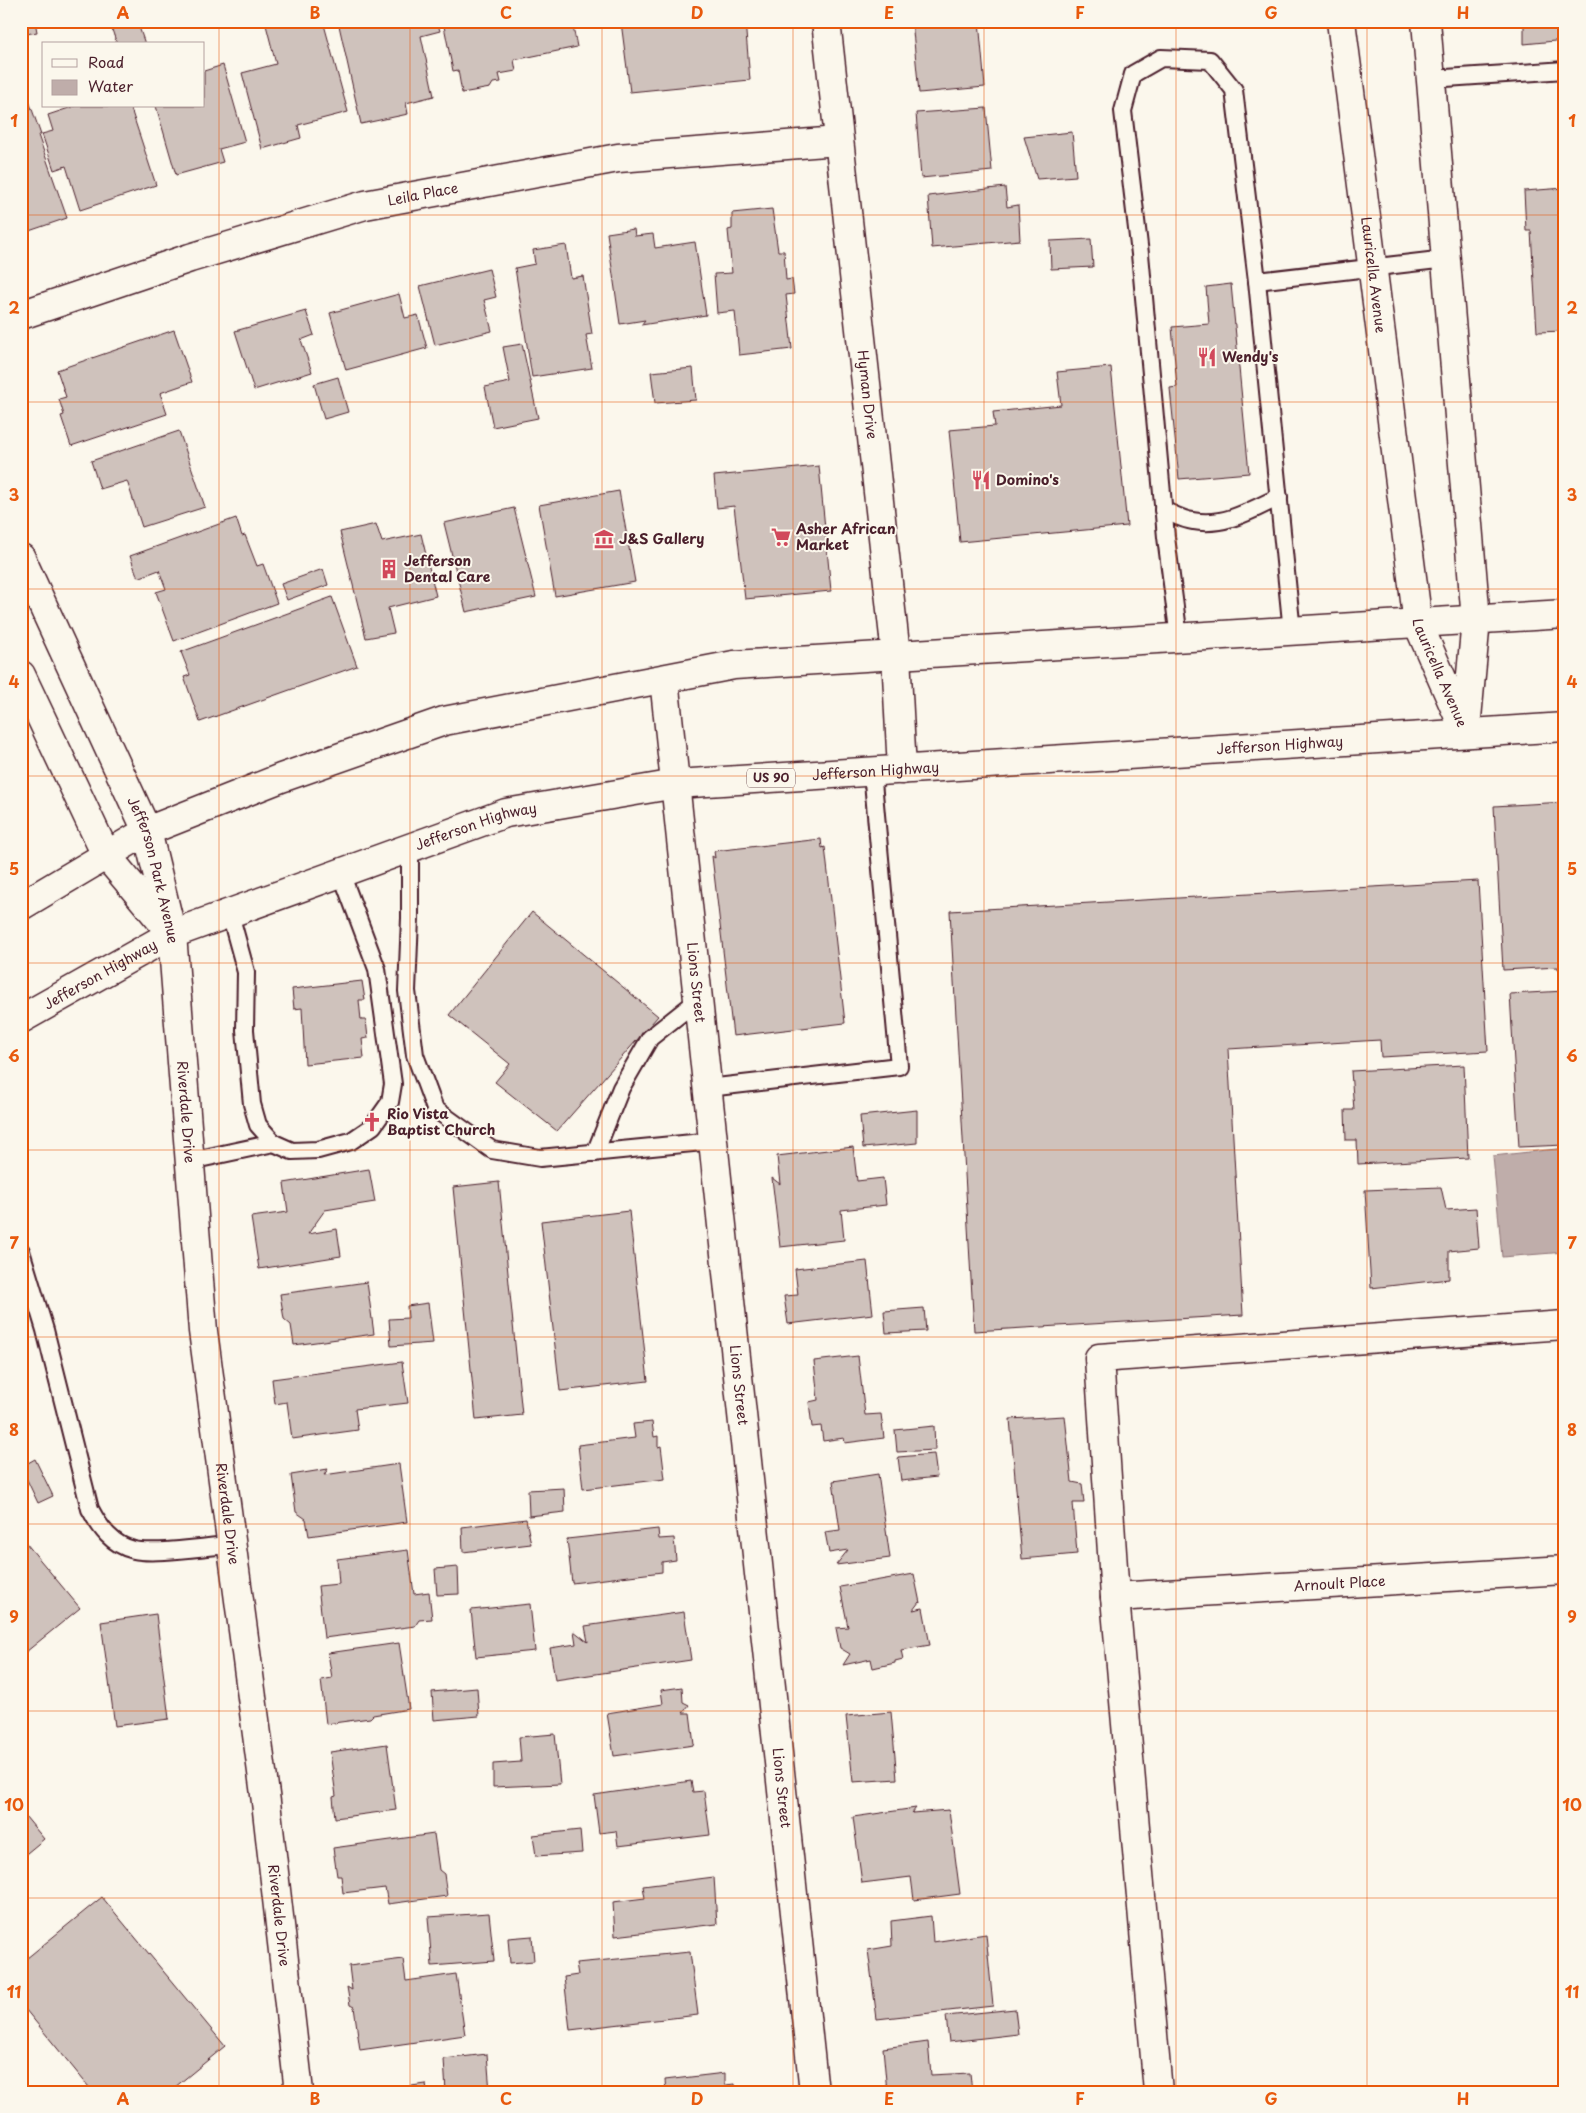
<svg xmlns="http://www.w3.org/2000/svg" width="1586" height="2113" font-family="'Playpen Sans',sans-serif">
<style>
.water{fill:#bfadaa;stroke:#907477}
.building{fill:#cfc2bc;stroke:#4a1f2b}
.lines{fill:none;stroke-linecap:round;stroke-linejoin:round}
.service-casing{stroke:#4a1f2b;stroke-width:20}
.minor-casing{stroke:#4a1f2b;stroke-width:31}
.primary-casing{stroke:#4a1f2b;stroke-width:31}
.service{stroke:#fbf7ec;stroke-width:16}
.minor{stroke:#fbf7ec;stroke-width:28}
.primary{stroke:#fbf7ec;stroke-width:28}
.grid{fill:none;stroke:#e8590c;stroke-width:1;stroke-opacity:0.55}
.labels{text-anchor:middle;stroke-width:4;stroke-linejoin:round;paint-order:stroke}
.shield{fill:#fbf7ec;stroke:#7f6065;stroke-width:1}
.shield-label{font-size:12px;font-weight:bold;fill:#4a1f2b}
.street-label{font-size:14px;fill:#4a1f2b;stroke:#fbf7ec}
.poi-label{font-size:14px;font-weight:bold;fill:#4a1f2b;stroke:#fbf7ec;text-anchor:start}
.neatline{fill:none;stroke:#e8590c;stroke-width:2}
.grid-label{font-size:16px;text-anchor:middle;font-weight:bold;fill:#e8590c}
</style>
<rect width="100%" height="100%" fill="#fbf7ec"/>
<filter id="ink" filterUnits="userSpaceOnUse"><feTurbulence type="fractalNoise" baseFrequency=".02" numOctaves="2"/><feDisplacementMap in="SourceGraphic" scale="10" xChannelSelector="R" yChannelSelector="G"/><feConvolveMatrix kernelMatrix="1 2 1 2 8 2 1 2 1" color-interpolation-filters="sRGB"/></filter>
<g filter="url(#ink)">
<path class="water" d="M 1565,1148 L 1565,1252 L 1502,1257 L 1493,1156 Z"/>
<g class="building">
<path d="M 21,21 L 35,21 L 37,32 L 21,35 Z"/>
<path d="M 119,21 L 137,21 L 145,44 L 117,44 L 110,24 Z"/>
<path d="M 265,21 L 323,21 L 348,112 L 298,125 L 301,138 L 262,149 L 242,73 L 276,64 Z"/>
<path d="M 338,21 L 437,21 L 440,31 L 421,36 L 434,96 L 406,103 L 408,114 L 361,124 Z"/>
<path d="M 443,21 L 572,21 L 577,47 L 514,60 L 516,71 L 499,74 L 501,82 L 493,83 L 490,88 L 462,93 L 458,70 L 453,71 Z"/>
<path d="M 632,21 L 745,21 L 750,80 L 630,92 L 621,22 Z"/>
<path d="M 912,21 L 979,21 L 985,87 L 919,93 Z"/>
<path d="M 1524,21 L 1565,21 L 1565,40 L 1524,44 Z"/>
<path d="M 223,65 L 245,142 L 219,149 L 223,162 L 176,175 L 156,106 L 204,106 L 204,71 Z"/>
<path d="M 21,78 L 41,135 L 38,135 L 67,218 L 29,231 L 28,229 L 21,231 Z"/>
<path d="M 75,106 L 130,106 L 156,185 L 80,210 L 66,166 L 54,170 L 42,134 L 53,131 L 48,115 Z"/>
<path d="M 986,108 L 992,171 L 921,178 L 916,113 Z"/>
<path d="M 1072,132 L 1076,176 L 1037,179 L 1024,137 Z"/>
<path d="M 1005,187 L 1007,207 L 1018,205 L 1020,240 L 932,248 L 928,196 Z"/>
<path d="M 1565,188 L 1565,331 L 1537,332 L 1531,231 L 1526,231 L 1524,191 Z"/>
<path d="M 772,209 L 778,251 L 784,251 L 786,280 L 792,279 L 794,294 L 786,295 L 792,349 L 739,355 L 735,311 L 717,313 L 714,274 L 732,273 L 728,230 L 732,229 L 732,213 Z"/>
<path d="M 634,229 L 635,236 L 653,234 L 655,248 L 695,242 L 706,315 L 641,325 L 645,320 L 620,324 L 607,233 Z"/>
<path d="M 1091,239 L 1093,267 L 1051,269 L 1050,241 Z"/>
<path d="M 566,245 L 571,278 L 583,276 L 592,334 L 586,335 L 592,368 L 532,377 L 515,268 L 535,264 L 533,250 Z"/>
<path d="M 489,269 L 496,297 L 484,300 L 492,331 L 435,345 L 420,286 Z"/>
<path d="M 1231,284 L 1249,473 L 1179,479 L 1170,388 L 1177,387 L 1172,327 L 1209,324 L 1206,287 Z"/>
<path d="M 399,294 L 405,318 L 418,315 L 427,348 L 346,370 L 330,313 Z"/>
<path d="M 306,311 L 314,335 L 301,340 L 312,372 L 254,390 L 235,331 Z"/>
<path d="M 174,330 L 192,382 L 160,393 L 167,414 L 71,446 L 61,416 L 64,415 L 59,399 L 66,397 L 57,370 Z"/>
<path d="M 522,344 L 538,418 L 493,427 L 485,387 L 510,382 L 503,347 Z"/>
<path d="M 1111,367 L 1127,526 L 960,542 L 949,430 L 995,426 L 993,412 L 1061,405 L 1057,372 Z"/>
<path d="M 693,368 L 696,400 L 655,403 L 651,372 Z"/>
<path d="M 338,377 L 348,412 L 324,419 L 314,384 Z"/>
<path d="M 179,431 L 205,507 L 142,527 L 127,481 L 100,489 L 91,461 Z"/>
<path d="M 819,466 L 831,591 L 745,599 L 734,506 L 717,508 L 714,476 Z"/>
<path d="M 619,491 L 635,582 L 555,596 L 539,505 Z"/>
<path d="M 514,508 L 536,597 L 466,612 L 444,523 Z"/>
<path d="M 236,518 L 242,536 L 245,535 L 257,566 L 263,564 L 277,603 L 174,641 L 156,592 L 166,589 L 159,570 L 138,578 L 130,556 Z"/>
<path d="M 376,524 L 382,542 L 421,534 L 436,596 L 388,608 L 394,633 L 366,638 L 340,532 Z"/>
<path d="M 323,569 L 328,585 L 287,600 L 281,584 Z"/>
<path d="M 332,597 L 357,666 L 200,722 L 184,677 L 190,675 L 181,652 Z"/>
<path d="M 1565,802 L 1565,969 L 1558,969 L 1558,967 L 1503,970 L 1494,806 Z"/>
<path d="M 821,839 L 822,848 L 825,847 L 845,1023 L 733,1036 L 712,856 L 715,858 L 714,851 Z"/>
<path d="M 1478,881 L 1488,1051 L 1381,1057 L 1380,1040 L 1228,1049 L 1243,1315 L 974,1331 L 950,911 Z"/>
<path d="M 532,912 L 658,1016 L 557,1131 L 495,1082 L 510,1064 L 449,1015 Z"/>
<path d="M 362,981 L 365,1000 L 359,1000 L 361,1020 L 366,1020 L 368,1038 L 362,1039 L 364,1058 L 305,1064 L 302,1008 L 294,1009 L 292,989 Z"/>
<path d="M 1565,991 L 1565,1145 L 1519,1147 L 1510,994 Z"/>
<path d="M 1464,1065 L 1468,1158 L 1358,1164 L 1357,1140 L 1346,1140 L 1345,1110 L 1354,1110 L 1351,1071 Z"/>
<path d="M 917,1110 L 917,1143 L 863,1148 L 860,1116 Z"/>
<path d="M 853,1147 L 857,1181 L 883,1178 L 886,1205 L 841,1210 L 844,1240 L 780,1247 L 772,1178 L 780,1184 L 777,1156 Z"/>
<path d="M 369,1169 L 375,1202 L 325,1210 L 308,1234 L 337,1229 L 341,1256 L 259,1269 L 251,1217 L 288,1212 L 284,1183 Z"/>
<path d="M 499,1182 L 522,1415 L 476,1420 L 453,1187 Z"/>
<path d="M 1441,1187 L 1446,1210 L 1476,1208 L 1479,1248 L 1449,1251 L 1449,1279 L 1371,1288 L 1365,1190 Z"/>
<path d="M 629,1211 L 648,1381 L 560,1391 L 541,1221 Z"/>
<path d="M 867,1261 L 873,1314 L 788,1324 L 784,1296 L 798,1295 L 795,1269 Z"/>
<path d="M 367,1282 L 374,1334 L 294,1345 L 291,1325 L 284,1319 L 280,1294 Z"/>
<path d="M 428,1303 L 433,1343 L 391,1346 L 389,1319 L 408,1318 L 407,1306 Z"/>
<path d="M 924,1308 L 926,1331 L 886,1333 L 884,1311 Z"/>
<path d="M 858,1356 L 865,1415 L 881,1414 L 884,1438 L 845,1443 L 844,1438 L 823,1441 L 821,1426 L 812,1427 L 809,1402 L 818,1400 L 814,1361 Z"/>
<path d="M 402,1362 L 408,1403 L 355,1409 L 358,1430 L 292,1439 L 287,1402 L 275,1404 L 272,1379 Z"/>
<path d="M 1065,1416 L 1072,1482 L 1082,1484 L 1084,1503 L 1073,1503 L 1077,1554 L 1022,1559 L 1010,1419 Z"/>
<path d="M 652,1422 L 654,1437 L 658,1436 L 658,1447 L 661,1446 L 665,1479 L 583,1489 L 578,1445 L 635,1438 L 633,1424 Z"/>
<path d="M 934,1426 L 935,1450 L 897,1452 L 895,1430 Z"/>
<path d="M 934,1454 L 937,1477 L 901,1481 L 898,1457 Z"/>
<path d="M 35,1459 L 53,1496 L 38,1503 L 21,1467 Z"/>
<path d="M 399,1464 L 407,1522 L 309,1536 L 306,1519 L 296,1512 L 291,1475 L 328,1469 L 324,1475 Z"/>
<path d="M 878,1474 L 890,1558 L 836,1565 L 848,1550 L 829,1553 L 825,1532 L 840,1530 L 833,1481 Z"/>
<path d="M 564,1488 L 565,1512 L 529,1516 L 528,1490 Z"/>
<path d="M 526,1519 L 531,1544 L 463,1552 L 462,1527 Z"/>
<path d="M 658,1529 L 659,1539 L 674,1538 L 676,1560 L 662,1562 L 662,1572 L 572,1583 L 567,1539 Z"/>
<path d="M 21,1537 L 80,1608 L 21,1656 Z"/>
<path d="M 408,1550 L 414,1594 L 429,1592 L 432,1619 L 419,1620 L 415,1626 L 324,1638 L 318,1586 L 339,1584 L 337,1559 Z"/>
<path d="M 458,1567 L 459,1594 L 437,1595 L 435,1569 Z"/>
<path d="M 914,1574 L 920,1603 L 919,1602 L 913,1610 L 923,1608 L 930,1645 L 901,1650 L 903,1659 L 895,1661 L 895,1663 L 873,1668 L 871,1659 L 843,1665 L 850,1654 L 840,1648 L 836,1628 L 848,1627 L 840,1587 Z"/>
<path d="M 530,1604 L 535,1651 L 476,1657 L 471,1610 Z"/>
<path d="M 684,1612 L 691,1660 L 555,1680 L 550,1648 L 576,1644 L 574,1631 L 588,1642 L 585,1626 Z"/>
<path d="M 156,1614 L 169,1719 L 115,1726 L 101,1622 Z"/>
<path d="M 399,1643 L 409,1709 L 373,1715 L 370,1718 L 326,1724 L 321,1680 L 332,1678 L 328,1653 Z"/>
<path d="M 682,1687 L 683,1702 L 689,1705 L 683,1713 L 690,1713 L 694,1745 L 614,1756 L 607,1713 L 663,1704 L 661,1690 Z"/>
<path d="M 477,1688 L 479,1716 L 434,1720 L 432,1692 Z"/>
<path d="M 891,1712 L 897,1779 L 853,1782 L 846,1716 Z"/>
<path d="M 555,1734 L 560,1784 L 493,1787 L 493,1764 L 521,1762 L 519,1737 Z"/>
<path d="M 387,1744 L 396,1810 L 335,1818 L 333,1797 L 336,1796 L 330,1752 Z"/>
<path d="M 691,1781 L 693,1792 L 704,1791 L 710,1835 L 618,1846 L 616,1831 L 599,1833 L 594,1795 Z"/>
<path d="M 916,1808 L 912,1813 L 949,1810 L 960,1894 L 914,1900 L 911,1877 L 862,1883 L 853,1817 Z"/>
<path d="M 21,1811 L 44,1839 L 21,1858 Z"/>
<path d="M 580,1830 L 582,1853 L 536,1856 L 533,1835 Z"/>
<path d="M 434,1834 L 439,1870 L 444,1874 L 447,1896 L 388,1904 L 385,1888 L 343,1893 L 341,1876 L 337,1876 L 333,1848 Z"/>
<path d="M 714,1877 L 717,1924 L 615,1936 L 613,1902 L 645,1898 L 643,1886 Z"/>
<path d="M 102,1897 L 225,2046 L 169,2092 L 93,2092 L 21,2004 L 21,1963 Z"/>
<path d="M 489,1913 L 494,1961 L 432,1966 L 428,1917 Z"/>
<path d="M 931,1916 L 933,1942 L 986,1934 L 993,2006 L 877,2019 L 868,1950 L 892,1946 L 891,1921 Z"/>
<path d="M 532,1936 L 534,1961 L 510,1963 L 508,1938 Z"/>
<path d="M 690,1952 L 698,2015 L 570,2030 L 564,1977 L 578,1975 L 576,1963 Z"/>
<path d="M 403,1959 L 406,1981 L 456,1974 L 465,2035 L 360,2050 L 354,2007 L 350,2005 L 347,1987 L 352,1990 L 349,1966 Z"/>
<path d="M 1015,2009 L 1018,2034 L 949,2042 L 946,2016 Z"/>
<path d="M 928,2042 L 931,2075 L 970,2073 L 972,2092 L 887,2092 L 883,2048 Z"/>
<path d="M 487,2054 L 490,2092 L 446,2092 L 444,2059 Z"/>
<path d="M 725,2073 L 725,2085 L 735,2084 L 736,2092 L 666,2092 L 665,2080 Z"/>
<path d="M 426,2084 L 427,2092 L 368,2092 Z"/>
</g>
<g class="lines">
<defs>
<g id="service">
<path d="M 1431,79 L 1565,70"/>
<path d="M 1257,281 L 1446,259"/>
<path d="M 1163,510 C 1173,514 1183,520 1193,521 C 1224,527 1252,510 1279,497"/>
<path d="M 1179,638 L 1166,537 L 1140,254 L 1123,111 L 1133,74 L 1161,58 L 1210,60 L 1234,90 L 1257,281 L 1292,632"/>
<path d="M 410,848 L 410,918 L 407,991 L 415,1055 L 435,1109 L 492,1150 L 540,1158 L 713,1141"/>
<path d="M 230,914 L 246,972 L 245,1030 L 252,1104 L 258,1125 L 274,1143 L 292,1151 L 318,1150 L 351,1141 L 373,1126 L 390,1102 L 393,1084 L 377,969 L 341,873"/>
<path d="M 708,1088 L 899,1066 L 872,771"/>
<path d="M 595,1153 L 621,1088 L 650,1038 L 699,999"/>
<path d="M 190,1161 L 274,1143"/>
<path d="M 21,1251 L 45,1330 L 90,1509 C 100,1528 112,1545 134,1550 C 155,1555 208,1546 231,1545"/>
</g>
<g id="minor">
<path id="s1" d="M 826,21 L 896,655 L 902,770"/>
<path id="s2" d="M 1341,21 L 1418,624 L 1466,733"/>
<path d="M 1426,21 L 1476,620 L 1466,729"/>
<path id="s3" d="M 21,315 L 190,258 L 365,205 L 618,158 L 838,141"/>
<path id="s4" d="M 21,558 L 147,831 L 172,934 L 203,1331 L 266,1802 L 299,2092"/>
<path d="M 21,675 L 106,855 L 168,929"/>
<path id="s5" d="M 664,679 L 814,2092"/>
<path id="s6" d="M 1115,1597 L 1565,1570"/>
<path d="M 1158,2092 L 1115,1597 L 1099,1358 L 1565,1325"/>
</g>
<g id="primary">
<path d="M 21,906 L 147,831 L 281,778 L 444,721 L 734,665 L 1565,614"/>
<path id="s7" d="M 21,1019 L 172,934 L 506,813 L 676,784 L 1565,727"/>
</g>
</defs>
<use href="#service" class="service-casing"/>
<use href="#minor" class="minor-casing"/>
<use href="#primary" class="primary-casing"/>
<use href="#service" class="service"/>
<use href="#minor" class="minor"/>
<use href="#primary" class="primary"/>
</g>
</g>
<path class="grid" d="M 219,21 L 219,2092M 410,21 L 410,2092M 602,21 L 602,2092M 793,21 L 793,2092M 984,21 L 984,2092M 1176,21 L 1176,2092M 1367,21 L 1367,2092M 21,215 L 1565,215M 21,402 L 1565,402M 21,589 L 1565,589M 21,776 L 1565,776M 21,963 L 1565,963M 21,1150 L 1565,1150M 21,1337 L 1565,1337M 21,1524 L 1565,1524M 21,1711 L 1565,1711M 21,1898 L 1565,1898"/>
<defs>
<symbol id="restaurant-bare" viewBox="-9 -9 18 18"><path d="M-5-6h1v4h1v-4h1v4h1v-4h1v5L-1.5 .5V6h-2V.5L-5-1ZM5-6V6H3V1.5H1.5Q1.5-4 5-6Z" fill="#d1495b" stroke="#fbf7ec" stroke-width="2.5" paint-order="stroke"/></symbol>
<symbol id="supermarket-bare" viewBox="-9 -9 18 18"><path d="M-6-5.5h2.5l.6 2H6L4.5 2H-2.5L-4.4-4H-6ZM-1.5 3.2a1.3 1.3 0 1 0 .1 0ZM3 3.2a1.3 1.3 0 1 0 .1 0Z" fill="#d1495b" stroke="#fbf7ec" stroke-width="2.5" paint-order="stroke"/></symbol>
<symbol id="museum-bare" viewBox="-9 -9 18 18"><path d="M0-6L6-3V-2H-6V-3ZM-5-1h2V3h-2ZM-1-1h2V3h-2ZM3-1h2V3H3ZM-6 4H6V6H-6Z" fill="#d1495b" stroke="#fbf7ec" stroke-width="2.5" paint-order="stroke"/></symbol>
<symbol id="building-bare" viewBox="-9 -9 18 18"><path d="M-4-6H4V6H1V3H-1V6H-4ZM-2.5-4.3h1.7v1.8h-1.7ZM.8-4.3h1.7v1.8H.8ZM-2.5-1h1.7V.8h-1.7ZM.8-1h1.7V.8H.8Z" fill="#d1495b" stroke="#fbf7ec" stroke-width="2.5" paint-order="stroke"/></symbol>
<symbol id="church-bare" viewBox="-9 -9 18 18"><path d="M-1.2-6h2.4v3.5h3.3v2.4h-3.3V6h-2.4V-.1h-3.3v-2.4h3.3Z" fill="#d1495b" stroke="#fbf7ec" stroke-width="2.5" paint-order="stroke"/></symbol>
</defs>
<g fill-rule="evenodd">
<use href="#restaurant-bare" x="1193" y="343" width="28" height="28"/>
<use href="#restaurant-bare" x="967" y="466" width="28" height="28"/>
<use href="#supermarket-bare" x="767" y="523" width="28" height="28"/>
<use href="#museum-bare" x="590" y="525" width="28" height="28"/>
<use href="#building-bare" x="375" y="555" width="28" height="28"/>
<use href="#church-bare" x="358" y="1108" width="28" height="28"/>
</g>
<g class="labels">
<rect class="shield" x="747" y="768.5" width="48" height="19" rx="4"/>
<g class="shield-label">
<text x="771" y="782">US 90</text>
</g>
<g class="street-label">
<text dy="5" stroke="none"><textPath href="#s3" startOffset="420">Leila Place</textPath></text>
<text dy="5" stroke="none"><textPath href="#s2" startOffset="256">Lauricella Avenue</textPath></text>
<text dy="5" stroke="none"><textPath href="#s1" startOffset="376">Hyman Drive</textPath></text>
<text dy="5" stroke="none"><textPath href="#s2" startOffset="661">Lauricella Avenue</textPath></text>
<text dy="5" stroke="none"><textPath href="#s7" startOffset="1306">Jefferson Highway</textPath></text>
<text dy="5" stroke="none"><textPath href="#s7" startOffset="901">Jefferson Highway</textPath></text>
<text dy="5" stroke="none"><textPath href="#s7" startOffset="496">Jefferson Highway</textPath></text>
<text dy="5" stroke="none"><textPath href="#s4" startOffset="340">Jefferson Park Avenue</textPath></text>
<text dy="5" stroke="none"><textPath href="#s7" startOffset="91">Jefferson Highway</textPath></text>
<text dy="5" stroke="none"><textPath href="#s5" startOffset="305">Lions Street</textPath></text>
<text dy="5" stroke="none"><textPath href="#s4" startOffset="585">Riverdale Drive</textPath></text>
<text dy="5" stroke="none"><textPath href="#s5" startOffset="710">Lions Street</textPath></text>
<text dy="5" stroke="none"><textPath href="#s4" startOffset="989">Riverdale Drive</textPath></text>
<text dy="5" stroke="none"><textPath href="#s6" startOffset="225">Arnoult Place</textPath></text>
<text dy="5" stroke="none"><textPath href="#s5" startOffset="1115">Lions Street</textPath></text>
<text dy="5" stroke="none"><textPath href="#s4" startOffset="1394">Riverdale Drive</textPath></text>
</g>
<g class="poi-label">
<text x="1222" y="362">Wendy's</text>
<text x="996" y="485">Domino's</text>
<text x="796" y="534">Asher African<tspan x="796" dy="16">Market</tspan></text>
<text x="619" y="544">J&amp;S Gallery</text>
<text x="404" y="566">Jefferson<tspan x="404" dy="16">Dental Care</tspan></text>
<text x="387" y="1119">Rio Vista<tspan x="387" dy="16">Baptist Church</tspan></text>
</g>
</g>
<rect width="1586" height="2113" fill="none" stroke="#fbf7ec" stroke-width="55"/>
<rect x="42" y="42" width="162" height="65" fill="#fbf7ec" stroke="#b4a19f"/>
<rect x="52" y="59" width="25" height="8" fill="#fbf7ec" stroke="#b4a19f"/>
<text x="88" y="68" font-size="15" fill="#4a1f2b">Road</text>
<rect x="52" y="80" width="25" height="15" fill="#bfadaa" stroke="#b4a19f"/>
<text x="88" y="92" font-size="15" fill="#4a1f2b">Water</text>
<rect x="28" y="28" width="1530" height="2058" class="neatline"/>
<g class="grid-label">
<text x="123" y="19">A</text>
<text x="315" y="19">B</text>
<text x="506" y="19">C</text>
<text x="697" y="19">D</text>
<text x="889" y="19">E</text>
<text x="1080" y="19">F</text>
<text x="1271" y="19">G</text>
<text x="1463" y="19">H</text>
<text x="14" y="127">1</text>
<text x="1572" y="127">1</text>
<text x="14" y="314">2</text>
<text x="1572" y="314">2</text>
<text x="14" y="501">3</text>
<text x="1572" y="501">3</text>
<text x="14" y="688">4</text>
<text x="1572" y="688">4</text>
<text x="14" y="875">5</text>
<text x="1572" y="875">5</text>
<text x="14" y="1062">6</text>
<text x="1572" y="1062">6</text>
<text x="14" y="1249">7</text>
<text x="1572" y="1249">7</text>
<text x="14" y="1436">8</text>
<text x="1572" y="1436">8</text>
<text x="14" y="1623">9</text>
<text x="1572" y="1623">9</text>
<text x="14" y="1811">10</text>
<text x="1572" y="1811">10</text>
<text x="14" y="1998">11</text>
<text x="1572" y="1998">11</text>
<text x="123" y="2105">A</text>
<text x="315" y="2105">B</text>
<text x="506" y="2105">C</text>
<text x="697" y="2105">D</text>
<text x="889" y="2105">E</text>
<text x="1080" y="2105">F</text>
<text x="1271" y="2105">G</text>
<text x="1463" y="2105">H</text>
</g>
</svg>
